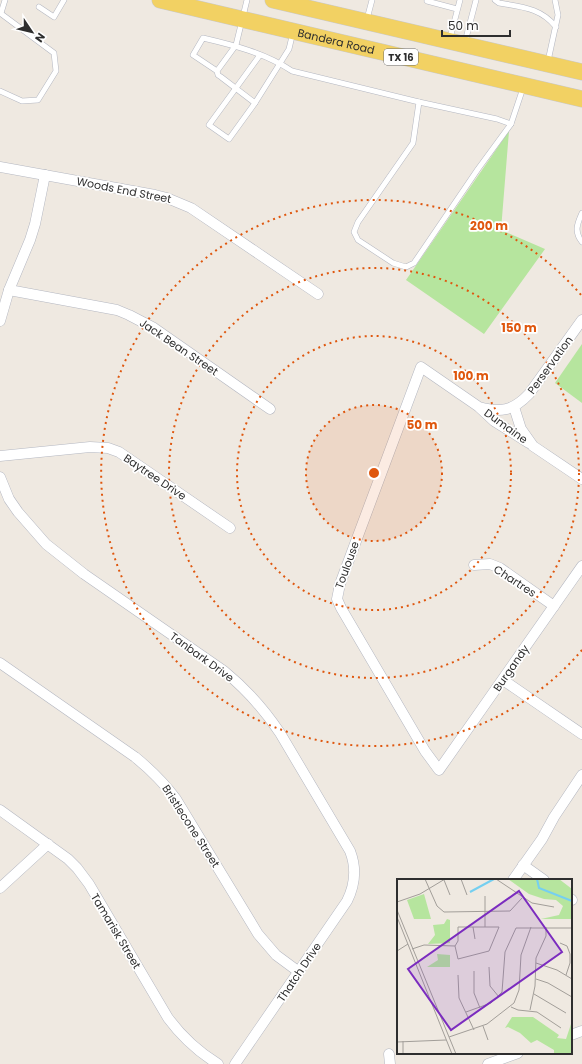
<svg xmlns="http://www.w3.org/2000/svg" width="582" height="1064" font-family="Poppins,sans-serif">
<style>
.green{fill:#b6e59e}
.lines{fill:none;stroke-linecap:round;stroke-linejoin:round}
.service-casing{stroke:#b4b7c1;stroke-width:6}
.minor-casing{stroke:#b4b7c1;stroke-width:11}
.primary-casing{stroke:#c9c9c9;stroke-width:17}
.service{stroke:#fff;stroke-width:5}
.minor{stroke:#fff;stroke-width:10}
.primary{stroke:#f2d163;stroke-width:16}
.ring{fill:none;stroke:#df570e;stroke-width:2;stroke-dasharray:2 4}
.labels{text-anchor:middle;stroke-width:3.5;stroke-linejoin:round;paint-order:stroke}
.shield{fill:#fff;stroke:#6d6d6d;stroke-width:1}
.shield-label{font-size:10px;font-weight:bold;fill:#2e2e2e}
.street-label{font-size:11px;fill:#2e2e2e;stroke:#fff}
.inset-river{fill:none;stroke:#75cff0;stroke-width:2}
.inset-road{fill:none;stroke:#a29e99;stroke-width:1}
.view{fill:#7b2cbf;fill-opacity:0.15;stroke:#7b2cbf;stroke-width:2}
.inset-edge{fill:none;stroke:#2e2e2e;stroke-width:2}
.centre{fill:#df570e;stroke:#fff;stroke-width:2}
.ring-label{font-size:12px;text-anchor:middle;font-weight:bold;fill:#df570e;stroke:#fff;stroke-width:3.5;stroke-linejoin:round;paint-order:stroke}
</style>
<rect width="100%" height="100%" fill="#efe9e1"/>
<g class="green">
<path d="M 509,131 L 501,230 L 545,249 L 484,334 L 406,280 Z"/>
<path d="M 582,344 L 582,403 L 555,383 Z"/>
</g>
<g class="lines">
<defs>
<g id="service">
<path d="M 247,0 L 236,45 L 217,71 L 218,75 L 221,77 L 255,103 L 289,49 L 293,32"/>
<path d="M 428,0 L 427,1 L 457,9"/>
<path d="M 495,0 L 499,3 C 522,7 541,8 556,27"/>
<path d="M 39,7 L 54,17 L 64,0"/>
<path d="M 0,13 L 54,53 L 56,71 L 38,100 L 22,101 L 0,91"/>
<path d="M 1,13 L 5,0"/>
<path d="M 367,19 L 372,0"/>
<path d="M 450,38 L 460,0"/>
<path d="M 465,42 L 476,0"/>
<path d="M 548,61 L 558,15 L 555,0"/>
<path d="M 217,71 L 193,55 L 203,38 C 233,45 265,53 292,71 L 419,102 L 413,143 L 358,222 L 354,232 L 358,240 L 393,263 L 406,267 L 414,263 L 478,169 L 511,124 L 523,88"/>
<path d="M 419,102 L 497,119 L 511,124"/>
<path d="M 255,103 L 229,139 L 209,125 L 260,55"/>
<path d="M 582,213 C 577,224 574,232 582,242"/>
</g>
<g id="minor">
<path d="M 0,167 L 155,195 L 167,198 L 191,208 L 318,294"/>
<path d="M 9,290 L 117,310 L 129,315 L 154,328 L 270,409"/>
<path d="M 582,320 L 529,394 C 513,411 500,413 479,407 L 421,367 L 340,584 L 337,599 L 341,608 L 425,751 L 439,770 L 582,566"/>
<path d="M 0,321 L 9,290 L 30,240 L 35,224 L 45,175"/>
<path d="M 514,407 L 521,429 L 533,446 L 582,479"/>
<path d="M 480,408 L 494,421 L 529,443"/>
<path d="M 0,456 L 90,447 L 108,448 L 119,452 L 230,528"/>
<path d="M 0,477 L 9,499 L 18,512 L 46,544 L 84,574 L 224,671 C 246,689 264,709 280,733 L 350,851 C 357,869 355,885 347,901 L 235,1064"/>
<path d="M 474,565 L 490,564 L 500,568 L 554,606"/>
<path d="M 0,663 L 135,757 C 151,770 164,783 176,799 L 258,934 L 276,955 L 299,972"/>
<path d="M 503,680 L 582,734"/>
<path d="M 0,810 L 68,859 L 77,868 L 89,884 L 168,1018 C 182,1037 197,1051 218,1064"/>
<path d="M 523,865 L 544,880"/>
<path d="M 513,880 L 542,839 L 554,817 L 582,775"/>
<path d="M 0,888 L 48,844"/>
<path d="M 571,899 L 572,900"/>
<path d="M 571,1035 L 582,1031"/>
<path d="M 389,1054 L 390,1064"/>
<path d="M 488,1064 L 518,1053"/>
</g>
<g id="primary">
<path id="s1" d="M 160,0 L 582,99"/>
<path d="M 273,0 L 582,72"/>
</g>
</defs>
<use href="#service" class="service-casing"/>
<use href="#minor" class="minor-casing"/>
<use href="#primary" class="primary-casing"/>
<use href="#service" class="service"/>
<use href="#minor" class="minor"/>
<use href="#primary" class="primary"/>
</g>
<circle cx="374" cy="473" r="68" fill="#df570e" fill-opacity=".12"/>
<g class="ring">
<circle cx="374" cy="473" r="68"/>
<circle cx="374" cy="473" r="137"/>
<circle cx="374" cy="473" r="205"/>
<path d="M582 650A273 273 0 1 1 582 296"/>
</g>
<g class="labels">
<rect class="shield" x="384" y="49" width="34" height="16" rx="3"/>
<g class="shield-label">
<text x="401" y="61">TX 16</text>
</g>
<g class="street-label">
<text dy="4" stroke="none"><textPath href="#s1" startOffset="181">Bandera Road</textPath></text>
<text transform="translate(124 190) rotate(11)" y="4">Woods End Street</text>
<text transform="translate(179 347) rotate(34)" y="4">Jack Bean Street</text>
<text transform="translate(550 365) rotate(-54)" y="4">Perservation</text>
<text transform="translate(506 426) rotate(36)" y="4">Dumaine</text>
<text transform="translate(155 477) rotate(34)" y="4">Baytree Drive</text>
<text transform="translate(347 565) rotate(-70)" y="4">Toulouse</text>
<text transform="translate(515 581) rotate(33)" y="4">Chartres</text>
<text transform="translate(202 657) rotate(36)" y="4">Tanbark Drive</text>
<text transform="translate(511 668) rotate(-55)" y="4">Burgandy</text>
<text transform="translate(191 826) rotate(57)" y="4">Bristlecone Street</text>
<text transform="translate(116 931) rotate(59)" y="4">Tamarisk Street</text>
<text transform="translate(299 972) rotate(-56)" y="4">Thatch Drive</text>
</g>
</g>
<g transform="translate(397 879)">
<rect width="175" height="175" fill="#efe9e1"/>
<path d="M 111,0 L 162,0 L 175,10 L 175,40 L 144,40 L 162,36 L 166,27 L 159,21 L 147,20 L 132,15 ZM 27,15 L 34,40 L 17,40 L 10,21 ZM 50,40 L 53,41 L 53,64 L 31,65 L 38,56 L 36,46 L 47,45 ZM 40,75 L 53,76 L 53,88 L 30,88 L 41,81 ZM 115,138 L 136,138 L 162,156 L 160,159 L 169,160 L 175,142 L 175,175 L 157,175 L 157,171 L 140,161 L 134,164 L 123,154 L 111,148 L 108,149 Z" fill="#b6e59e"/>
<path class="inset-river" d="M 140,0 L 142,9 L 175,22M 73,13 L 97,0"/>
<path class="inset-road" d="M 28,0 L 40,27 L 47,33 L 113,32 L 125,19M 64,0 L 70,16M 99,0 L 135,24 L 157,28M 47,1 L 53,16M 88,17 L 88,48M 0,23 L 23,15 L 48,0M 0,31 L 59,175M 0,38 L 55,175M 61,48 L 102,48 L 92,72 L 61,80 L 58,67 L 61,62 ZM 76,48 L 78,60M 163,64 L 170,67 L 173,75 L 173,84 L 169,96M 15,70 L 27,66 L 58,67M 0,72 L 11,65M 139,84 L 160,91 L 175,100M 92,88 L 93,107 L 102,118M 77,92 L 77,114 L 83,129M 61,96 L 62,119 L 77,151M 139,100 L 151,104 L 175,118M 137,115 L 169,134M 114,128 L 121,131 L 140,133 L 164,149M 133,131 L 138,107 L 139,79 L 149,57 L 149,48M 69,133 L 94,124 L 105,113 L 108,73 L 119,49 L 175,49M 86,147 L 91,161M 52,158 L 90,145 L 117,124 L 122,111 L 124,76 L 134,48M 0,163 L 49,161M 6,175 L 6,162"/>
<path class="view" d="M 122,12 L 165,73 L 54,151 L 11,90 Z"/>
<rect width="175" height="175" class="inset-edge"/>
</g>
<circle cx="374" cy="473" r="6" class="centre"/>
<g class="ring-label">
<text x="489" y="230">200 m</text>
<text x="519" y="332">150 m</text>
<text x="471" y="380">100 m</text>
<text x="422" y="429">50 m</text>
</g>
<g transform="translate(32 32) rotate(125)" stroke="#ffffff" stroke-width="3" paint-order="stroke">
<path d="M0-3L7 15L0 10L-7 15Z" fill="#2e2e2e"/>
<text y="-6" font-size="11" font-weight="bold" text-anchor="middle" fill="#2e2e2e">N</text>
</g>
<path d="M442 30v6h68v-6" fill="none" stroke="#2e2e2e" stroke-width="2"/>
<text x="448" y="30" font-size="12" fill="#2e2e2e" stroke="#ffffff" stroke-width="3" paint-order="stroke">50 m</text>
</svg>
